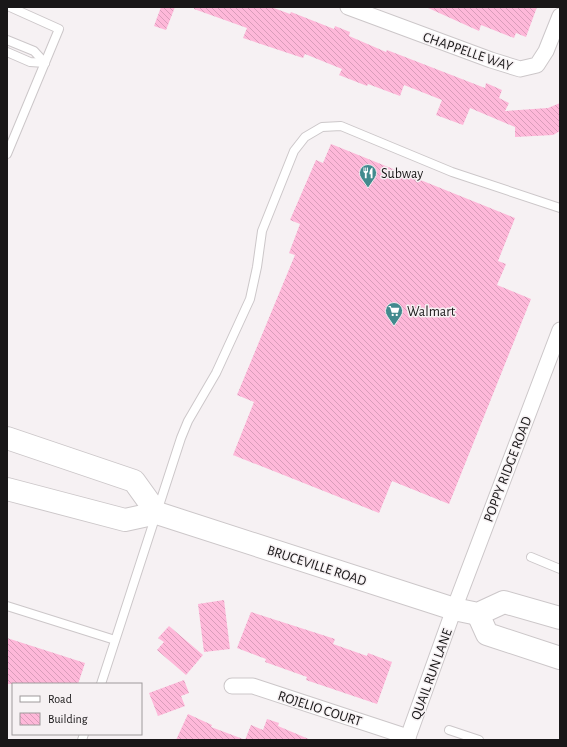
<svg xmlns="http://www.w3.org/2000/svg" width="567" height="747" font-family="'Alegreya Sans',sans-serif">
<style>
.building{fill:url(#building-back-hatch)}
.lines{fill:none;stroke-linecap:round;stroke-linejoin:round}
.lane-casing{stroke:#ccc7c9;stroke-width:10}
.street-casing{stroke:#ccc7c9;stroke-width:17}
.secondary-casing{stroke:#ccc7c9;stroke-width:24}
.lane{stroke:#fff;stroke-width:8}
.street{stroke:#fff;stroke-width:15}
.secondary{stroke:#fff;stroke-width:22}
.labels{text-anchor:middle;stroke-width:3;stroke-linejoin:round;paint-order:stroke}
.street-label{font-size:14px;fill:#191718;stroke:#f6f1f3}
.poi-label{font-size:14px;fill:#191718;stroke:#f6f1f3;text-anchor:start}
</style>
<defs>
<pattern id="building-back-hatch" width="6" height="6" patternUnits="userSpaceOnUse"><rect width="6" height="6" fill="#feb8d9"/><path d="M-1 5l2 2M0 0l6 6M5-1l2 2" fill="none" stroke="#d99dba"/></pattern>
</defs>
<rect width="100%" height="100%" fill="#f6f1f3"/>
<g class="building">
<path d="M 161,7 L 175,7 L 166,30 L 154,26 Z"/>
<path d="M 194,7 L 271,7 L 290,14 L 291,12 L 334,29 L 335,26 L 350,32 L 349,36 L 386,52 L 387,50 L 485,88 L 486,83 L 502,90 L 499,98 L 509,103 L 505,111 L 548,108 L 560,103 L 560,131 L 553,135 L 515,137 L 515,127 L 470,108 L 463,125 L 436,115 L 442,100 L 404,85 L 400,96 L 368,84 L 367,86 L 339,75 L 342,69 L 305,54 L 303,58 L 243,38 L 247,28 L 194,9 Z"/>
<path d="M 426,7 L 537,7 L 526,37 L 516,33 L 514,38 L 481,25 L 479,31 Z"/>
<path d="M 331,144 L 515,218 L 498,261 L 506,264 L 497,285 L 531,299 L 449,504 L 392,481 L 379,513 L 233,455 L 254,402 L 237,395 L 295,255 L 289,253 L 300,224 L 290,220 L 316,160 L 323,163 Z"/>
<path d="M 224,600 L 230,649 L 204,652 L 198,604 Z"/>
<path d="M 251,612 L 335,639 L 333,644 L 367,656 L 368,653 L 392,662 L 377,704 L 306,680 L 307,677 L 265,662 L 266,659 L 237,648 Z"/>
<path d="M 169,626 L 203,655 L 186,675 L 157,650 L 164,642 L 158,638 Z"/>
<path d="M 7,638 L 85,663 L 78,684 L 7,684 Z"/>
<path d="M 184,680 L 189,693 L 181,696 L 185,706 L 158,716 L 149,693 Z"/>
<path d="M 188,714 L 212,725 L 211,727 L 243,739 L 243,740 L 176,740 Z"/>
<path d="M 267,719 L 279,723 L 278,726 L 311,740 L 245,740 L 251,725 L 263,730 Z"/>
</g>
<g class="lines">
<defs>
<g id="lane">
<path d="M 7,40 L 34,51 L 45,63"/>
<path d="M 7,52 L 30,62 L 45,63"/>
<path d="M 7,154 L 59,29 L 10,7"/>
<path d="M 531,557 L 560,569"/>
<path d="M 7,606 L 115,640"/>
<path d="M 101,684 L 181,438 L 188,421 L 216,373 L 250,299 L 257,267 L 262,231 L 294,151 L 305,137 L 322,127 L 341,126 L 452,172 L 560,208"/>
<path d="M 449,730 L 479,740"/>
<path d="M 82,740 L 84,734"/>
</g>
<g id="street">
<path d="M 348,7 L 491,60 L 520,69 L 537,65 L 546,51 L 560,16"/>
<path d="M 232,686 L 253,686 L 408,737"/>
<path d="M 407,740 L 454,609 L 560,330"/>
</g>
<g id="secondary">
<path d="M 7,438 L 134,481 L 157,513"/>
<path d="M 7,489 L 125,520 L 157,513 L 454,609 L 478,614 L 504,602 L 560,618"/>
<path d="M 478,614 L 487,634 L 560,658"/>
</g>
</defs>
<use href="#lane" class="lane-casing"/>
<use href="#street" class="street-casing"/>
<use href="#secondary" class="secondary-casing"/>
<use href="#lane" class="lane"/>
<use href="#street" class="street"/>
<use href="#secondary" class="secondary"/>
</g>
<defs>
<symbol id="restaurant-pin" viewBox="-11 -11 22 30"><path d="M0 17L-7.5 6A9.5 9.5 0 1 1 7.5 6Z" fill="#428a8e" stroke="#f6f1f3"/><path d="M-5-6h1v4h1v-4h1v4h1v-4h1v5L-1.5 .5V6h-2V.5L-5-1ZM5-6V6H3V1.5H1.5Q1.5-4 5-6Z" fill="#fff"/></symbol>
<symbol id="supermarket-pin" viewBox="-11 -11 22 30"><path d="M0 17L-7.5 6A9.5 9.5 0 1 1 7.5 6Z" fill="#428a8e" stroke="#f6f1f3"/><path d="M-6-5.5h2.5l.6 2H6L4.5 2H-2.5L-4.4-4H-6ZM-1.5 3.2a1.3 1.3 0 1 0 .1 0ZM3 3.2a1.3 1.3 0 1 0 .1 0Z" fill="#fff"/></symbol>
</defs>
<g fill-rule="evenodd">
<use href="#restaurant-pin" x="358" y="163" width="20" height="27"/>
<use href="#supermarket-pin" x="384" y="301" width="20" height="27"/>
</g>
<g class="labels">
<g class="street-label">
<text transform="translate(468 51) rotate(19)" y="5">CHAPPELLE WAY</text>
<text transform="translate(507 469) rotate(-69)" y="5">POPPY RIDGE ROAD</text>
<text transform="translate(317 565) rotate(18)" y="5">BRUCEVILLE ROAD</text>
<text transform="translate(431 674) rotate(-70)" y="5">QUAIL RUN LANE</text>
<text transform="translate(320 708) rotate(18)" y="5">ROJELIO COURT</text>
</g>
<g class="poi-label">
<text x="381" y="178">Subway</text>
<text x="407" y="316">Walmart</text>
</g>
</g>
<rect width="567" height="747" fill="none" stroke="#191718" stroke-width="16"/>
<rect x="12" y="683" width="130" height="52" fill="#f6f1f3" stroke="#9e9a9b"/>
<rect x="20" y="696" width="20" height="6" fill="#ffffff" stroke="#9e9a9b"/>
<text x="48" y="703" font-size="12" fill="#191718">Road</text>
<rect x="20" y="713" width="20" height="12" fill="url(#building-back-hatch)" stroke="#9e9a9b"/>
<text x="48" y="723" font-size="12" fill="#191718">Building</text>
</svg>
